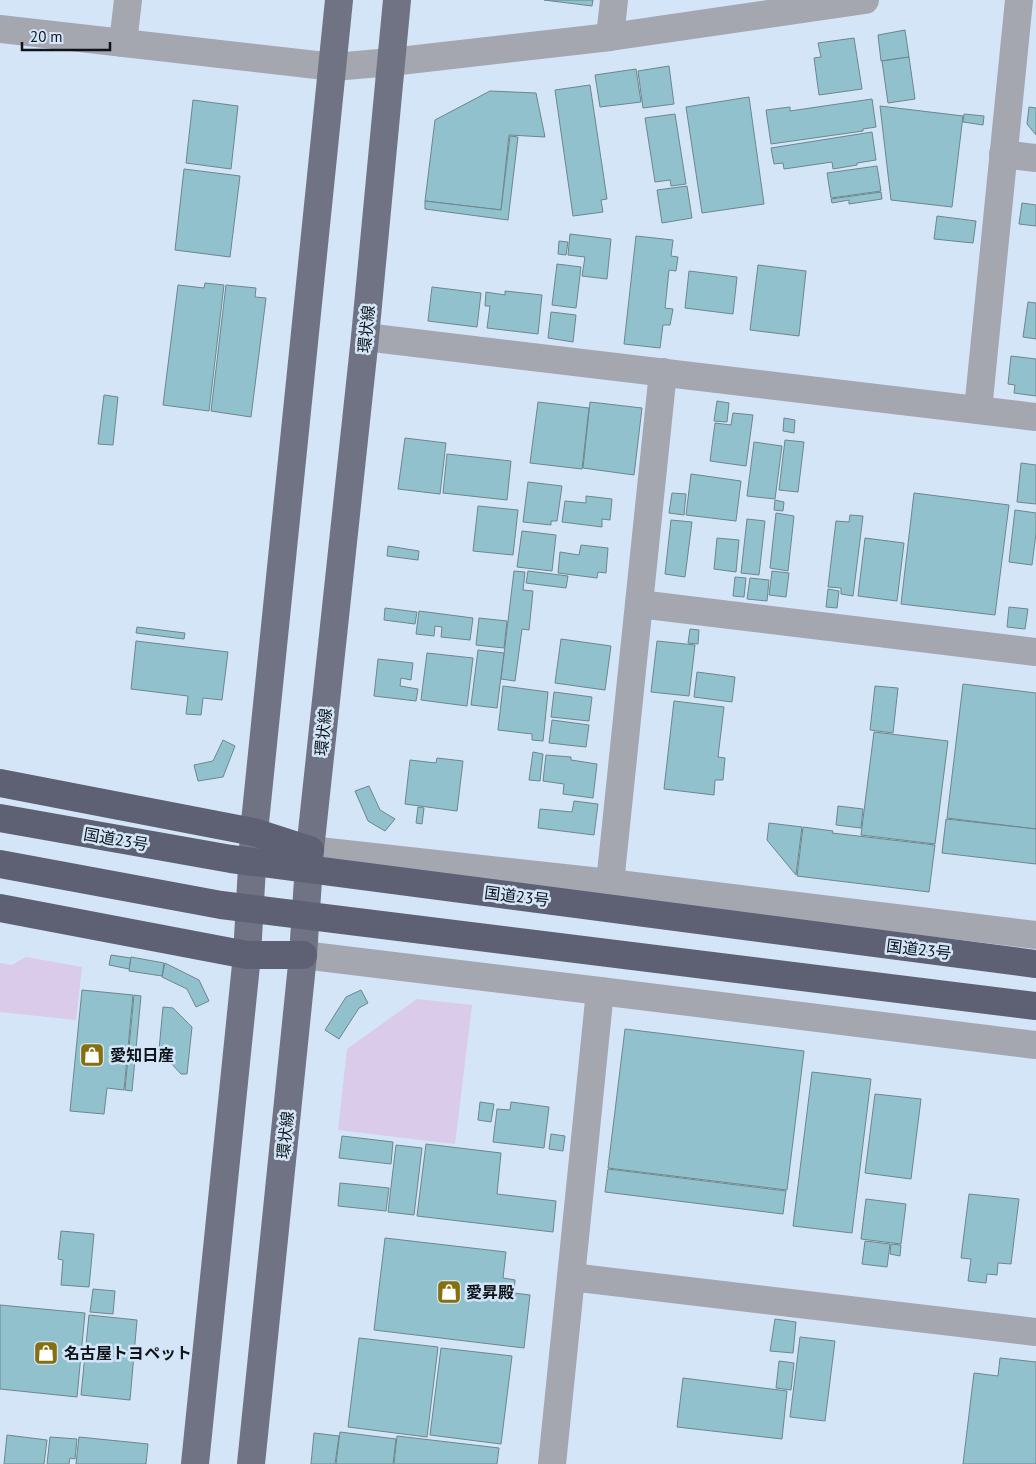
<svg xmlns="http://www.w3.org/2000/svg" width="1036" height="1464" font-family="'PT Sans','Noto Sans JP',sans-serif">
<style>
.green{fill:#d9cbe9}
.building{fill:#92c1ce;stroke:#6d868d}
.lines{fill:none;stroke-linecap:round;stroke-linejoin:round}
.minor{stroke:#a4a6b0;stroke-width:28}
.major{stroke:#707384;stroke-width:28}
.highway{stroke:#5e6174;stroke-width:28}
.highway-bridge{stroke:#5e6174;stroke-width:28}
.labels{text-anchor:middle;stroke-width:5;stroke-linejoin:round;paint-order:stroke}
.street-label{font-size:16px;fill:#0e141a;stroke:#d3e5f7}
.poi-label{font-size:16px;font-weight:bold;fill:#0e141a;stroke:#d3e5f7;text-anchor:start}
</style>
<rect width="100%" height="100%" fill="#d3e5f7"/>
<g class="green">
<path d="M 26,957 L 82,967 L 76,1020 L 0,1012 L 0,963 L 12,965 Z"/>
<path d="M 417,999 L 472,1005 L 455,1144 L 338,1130 L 347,1049 Z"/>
</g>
<g class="building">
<path d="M 544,0 L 593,0 L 592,6 Z"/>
<path d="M 905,30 L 909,57 L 881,61 L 878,35 Z"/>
<path d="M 854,38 L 862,89 L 819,95 L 814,58 L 821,57 L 818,43 Z"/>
<path d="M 909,57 L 915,99 L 888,103 L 882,61 Z"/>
<path d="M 669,66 L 674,104 L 643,108 L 638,71 Z"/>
<path d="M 636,69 L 641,102 L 600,107 L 595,75 Z"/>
<path d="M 590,85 L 607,199 L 601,200 L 603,212 L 573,216 L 555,90 Z"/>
<path d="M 490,91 L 536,93 L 545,137 L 509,135 L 501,210 L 425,201 L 435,120 Z"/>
<path d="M 749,97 L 764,204 L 702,213 L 686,107 Z"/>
<path d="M 872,99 L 876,127 L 863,129 L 863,131 L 771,144 L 766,110 L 790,107 L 790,111 Z"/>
<path d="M 193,100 L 238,106 L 231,169 L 186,163 Z"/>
<path d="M 880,106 L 963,116 L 952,207 L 891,200 Z"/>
<path d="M 1029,107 L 1036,108 L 1036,135 L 1027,124 Z"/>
<path d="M 675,114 L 686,184 L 671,186 L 670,180 L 655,182 L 645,118 Z"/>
<path d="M 964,114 L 984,116 L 983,125 L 963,122 Z"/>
<path d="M 872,132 L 876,160 L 857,163 L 857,165 L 833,169 L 832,162 L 784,169 L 783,163 L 774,164 L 771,148 Z"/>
<path d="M 510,136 L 518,137 L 508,220 L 425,209 L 425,201 L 501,210 Z"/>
<path d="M 877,166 L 881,191 L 831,198 L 827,173 Z"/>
<path d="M 184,169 L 240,176 L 230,257 L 175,250 Z"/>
<path d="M 687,186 L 692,218 L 662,223 L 657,190 Z"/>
<path d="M 881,192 L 882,199 L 849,204 L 849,200 L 832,203 L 831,199 Z"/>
<path d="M 1022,203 L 1036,205 L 1036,226 L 1019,224 Z"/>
<path d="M 937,216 L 976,221 L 973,243 L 934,239 Z"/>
<path d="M 570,234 L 611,239 L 607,279 L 582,276 L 585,257 L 568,255 Z"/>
<path d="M 636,236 L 673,240 L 671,256 L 678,257 L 676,271 L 669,270 L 665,308 L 673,309 L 670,325 L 663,325 L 660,348 L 624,344 Z"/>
<path d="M 559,241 L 568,242 L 566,255 L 558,254 Z"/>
<path d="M 557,264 L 581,267 L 576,308 L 552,305 Z"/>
<path d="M 758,265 L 806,271 L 799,336 L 750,330 Z"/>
<path d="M 689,271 L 737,277 L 733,314 L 685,308 Z"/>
<path d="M 205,283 L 224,285 L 209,411 L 163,405 L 178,285 L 204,288 Z"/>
<path d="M 226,285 L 256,288 L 255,297 L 266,298 L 251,417 L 211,411 Z"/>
<path d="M 432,287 L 481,293 L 477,327 L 428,321 Z"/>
<path d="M 505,291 L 542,295 L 538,334 L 487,328 L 490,306 L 485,306 L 486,292 L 505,295 Z"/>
<path d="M 1028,302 L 1036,303 L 1036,339 L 1023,337 Z"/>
<path d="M 551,312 L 576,315 L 573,342 L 548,338 Z"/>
<path d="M 1011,356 L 1036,359 L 1036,396 L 1014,393 L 1015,385 L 1008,384 Z"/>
<path d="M 104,395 L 118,397 L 113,445 L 98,444 Z"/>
<path d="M 717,401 L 729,403 L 727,422 L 714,421 Z"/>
<path d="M 538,402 L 589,408 L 582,469 L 530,463 Z"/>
<path d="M 590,402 L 642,408 L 634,475 L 583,468 Z"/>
<path d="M 733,413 L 753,415 L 746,466 L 710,461 L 715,423 L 731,425 Z"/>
<path d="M 784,418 L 795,420 L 794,433 L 783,431 Z"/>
<path d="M 405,438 L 446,443 L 440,494 L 398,489 Z"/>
<path d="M 785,440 L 804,442 L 798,492 L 779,490 Z"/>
<path d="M 754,442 L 782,446 L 775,499 L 747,496 Z"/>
<path d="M 447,454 L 511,461 L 507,500 L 443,493 Z"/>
<path d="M 1021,463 L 1036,465 L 1036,504 L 1017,502 Z"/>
<path d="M 691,474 L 741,481 L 736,521 L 686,515 Z"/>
<path d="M 528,482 L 562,486 L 557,521 L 551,521 L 551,525 L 523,522 Z"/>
<path d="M 672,493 L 686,494 L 684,515 L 669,513 Z"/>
<path d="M 914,493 L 1009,505 L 995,615 L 901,604 Z"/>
<path d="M 586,496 L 612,499 L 610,520 L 602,519 L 602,527 L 562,522 L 565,501 L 586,503 Z"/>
<path d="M 775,500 L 784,502 L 783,511 L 774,510 Z"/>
<path d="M 478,506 L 518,510 L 513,555 L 473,551 Z"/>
<path d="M 1015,510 L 1036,513 L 1036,533 L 1032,565 L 1009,562 Z"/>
<path d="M 776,513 L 794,516 L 788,571 L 770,568 Z"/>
<path d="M 850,515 L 863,516 L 853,596 L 841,594 L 841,588 L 828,587 L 836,521 L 849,522 Z"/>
<path d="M 747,519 L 765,521 L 759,575 L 741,573 Z"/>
<path d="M 671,520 L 692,522 L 685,577 L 665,574 Z"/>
<path d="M 522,531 L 556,535 L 552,571 L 517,567 Z"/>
<path d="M 717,538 L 739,540 L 736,572 L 714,569 Z"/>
<path d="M 865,538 L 904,543 L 897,601 L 858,596 Z"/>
<path d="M 581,545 L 608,548 L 606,573 L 598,572 L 597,578 L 558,573 L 560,552 L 579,555 Z"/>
<path d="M 388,546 L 419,551 L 418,560 L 387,556 Z"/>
<path d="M 514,571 L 525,572 L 523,590 L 533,591 L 529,630 L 522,629 L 515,681 L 501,679 Z"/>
<path d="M 528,571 L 568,576 L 566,588 L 526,583 Z"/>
<path d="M 772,571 L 789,573 L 786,597 L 769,595 Z"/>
<path d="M 735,577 L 746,578 L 744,597 L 733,596 Z"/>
<path d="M 750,578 L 769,580 L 767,601 L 747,599 Z"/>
<path d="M 828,589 L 839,591 L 837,608 L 826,607 Z"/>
<path d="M 1009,607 L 1028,609 L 1025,629 L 1007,627 Z"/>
<path d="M 385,608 L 417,612 L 415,624 L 384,620 Z"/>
<path d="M 419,611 L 473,618 L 470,640 L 441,637 L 442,627 L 435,626 L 434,636 L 416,634 Z"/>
<path d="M 479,618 L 507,621 L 504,648 L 476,645 Z"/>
<path d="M 137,627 L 185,633 L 184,639 L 136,633 Z"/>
<path d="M 690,629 L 699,630 L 698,644 L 688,643 Z"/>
<path d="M 561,639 L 611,646 L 605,690 L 555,683 Z"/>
<path d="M 136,641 L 228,652 L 222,700 L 203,698 L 201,715 L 186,714 L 188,696 L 131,689 Z"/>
<path d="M 657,641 L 695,645 L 689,696 L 651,692 Z"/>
<path d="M 478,650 L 504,653 L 497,708 L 471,705 Z"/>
<path d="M 427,653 L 473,658 L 467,706 L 421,700 Z"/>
<path d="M 378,659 L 413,663 L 411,680 L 401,678 L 400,686 L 418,689 L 416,701 L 374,696 Z"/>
<path d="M 697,672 L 735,677 L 732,702 L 694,697 Z"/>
<path d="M 963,684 L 1036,693 L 1036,829 L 947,818 Z"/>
<path d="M 503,686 L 548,692 L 543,741 L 532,740 L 532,734 L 498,730 Z"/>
<path d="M 875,686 L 898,688 L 893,733 L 870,730 Z"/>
<path d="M 554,692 L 592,697 L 589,721 L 551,717 Z"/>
<path d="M 674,701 L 724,707 L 718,757 L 725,758 L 723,780 L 715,780 L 714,795 L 664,789 Z"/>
<path d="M 552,720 L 589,725 L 586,747 L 549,743 Z"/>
<path d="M 874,732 L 948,741 L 935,844 L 861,835 Z"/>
<path d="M 223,740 L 235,746 L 223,777 L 198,781 L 194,765 L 213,761 Z"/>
<path d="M 533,752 L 543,754 L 540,781 L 529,780 Z"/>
<path d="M 546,755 L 571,757 L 571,760 L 597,764 L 593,798 L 563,794 L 564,784 L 543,781 Z"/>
<path d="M 437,758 L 463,761 L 457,811 L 405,804 L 410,760 L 436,763 Z"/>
<path d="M 369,786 L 380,810 L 395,819 L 385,831 L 368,821 L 355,791 Z"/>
<path d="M 574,801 L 598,804 L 594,835 L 538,828 L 540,809 L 572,812 Z"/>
<path d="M 838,806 L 863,809 L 861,828 L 836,825 Z"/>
<path d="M 418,807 L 424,808 L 422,824 L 416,823 Z"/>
<path d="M 946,819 L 1036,829 L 1036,864 L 942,853 Z"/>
<path d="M 769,823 L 802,827 L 796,875 L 767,840 Z"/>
<path d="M 803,827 L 833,831 L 832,833 L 935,845 L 929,892 L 797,876 Z"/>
<path d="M 111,955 L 131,958 L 129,969 L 109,965 Z"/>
<path d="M 131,957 L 164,963 L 162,976 L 129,971 Z"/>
<path d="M 165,963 L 199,980 L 209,1001 L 196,1007 L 187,989 L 162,977 Z"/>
<path d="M 82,990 L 133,995 L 124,1090 L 107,1088 L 104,1114 L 70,1111 Z"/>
<path d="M 361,990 L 368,1003 L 359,1008 L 339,1039 L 325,1030 L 346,997 Z"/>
<path d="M 134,995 L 141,996 L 132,1091 L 125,1090 Z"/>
<path d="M 163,1007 L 173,1008 L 192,1027 L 187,1074 L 181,1074 L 159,1050 Z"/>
<path d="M 625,1029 L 804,1051 L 787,1190 L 608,1168 Z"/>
<path d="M 812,1072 L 871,1079 L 852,1233 L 793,1226 Z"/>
<path d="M 875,1094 L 921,1099 L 911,1179 L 865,1173 Z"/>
<path d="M 480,1102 L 494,1104 L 491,1122 L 478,1120 Z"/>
<path d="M 511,1102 L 549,1107 L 544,1148 L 493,1142 L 497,1109 L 510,1110 Z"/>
<path d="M 551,1134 L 565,1136 L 563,1151 L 549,1149 Z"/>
<path d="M 342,1136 L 393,1142 L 391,1164 L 339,1158 Z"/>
<path d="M 426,1144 L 501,1153 L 497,1194 L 556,1201 L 553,1232 L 417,1216 Z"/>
<path d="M 396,1145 L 422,1148 L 414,1215 L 388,1212 Z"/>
<path d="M 608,1169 L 786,1191 L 783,1214 L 605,1192 Z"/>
<path d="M 340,1183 L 389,1188 L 386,1211 L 338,1206 Z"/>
<path d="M 969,1194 L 1019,1199 L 1011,1264 L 998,1263 L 997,1275 L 987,1274 L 986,1283 L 968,1281 L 971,1259 L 961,1258 Z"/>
<path d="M 866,1199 L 906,1204 L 901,1244 L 861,1239 Z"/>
<path d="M 61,1231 L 94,1234 L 89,1287 L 61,1285 L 63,1260 L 58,1259 Z"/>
<path d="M 385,1238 L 506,1252 L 503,1278 L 515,1280 L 514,1293 L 530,1295 L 524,1348 L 374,1330 Z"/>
<path d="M 865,1241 L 890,1244 L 887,1267 L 862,1264 Z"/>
<path d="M 891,1244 L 901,1245 L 900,1256 L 890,1254 Z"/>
<path d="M 93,1289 L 115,1291 L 113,1314 L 90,1312 Z"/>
<path d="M 0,1305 L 85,1313 L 77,1397 L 0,1389 Z"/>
<path d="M 89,1315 L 137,1320 L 130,1400 L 81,1395 Z"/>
<path d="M 775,1319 L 796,1322 L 793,1353 L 770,1351 Z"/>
<path d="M 800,1337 L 835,1341 L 825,1421 L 790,1417 Z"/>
<path d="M 359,1338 L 438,1347 L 427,1437 L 348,1427 Z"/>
<path d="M 441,1348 L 512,1356 L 501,1444 L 430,1435 Z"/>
<path d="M 1000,1358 L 1036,1362 L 1036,1464 L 963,1464 L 974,1373 L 998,1376 Z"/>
<path d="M 779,1361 L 794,1363 L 791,1390 L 776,1388 Z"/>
<path d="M 683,1378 L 787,1391 L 782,1439 L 677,1427 Z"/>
<path d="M 340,1432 L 396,1439 L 393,1464 L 336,1464 Z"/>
<path d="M 314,1433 L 339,1436 L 335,1464 L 311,1464 Z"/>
<path d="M 7,1435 L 47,1440 L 44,1464 L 4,1464 Z"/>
<path d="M 397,1436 L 499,1448 L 497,1464 L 394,1464 Z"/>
<path d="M 50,1437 L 77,1439 L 75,1459 L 70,1458 L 69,1464 L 47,1464 Z"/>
<path d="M 79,1437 L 148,1444 L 146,1464 L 76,1464 Z"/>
</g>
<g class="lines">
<g class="minor">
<path d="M 0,29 L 334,67 L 391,62 L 610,37 L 865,0"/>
<path d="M 610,37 L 614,0"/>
<path d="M 123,43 L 128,0"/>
<path d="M 1003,154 L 1036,158"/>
<path d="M 365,337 L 1036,417"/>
<path d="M 978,410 L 1019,0"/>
<path d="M 639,604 L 1036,652"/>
<path d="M 310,850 L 610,883 L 1036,935"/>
<path d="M 610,883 L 663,372"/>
<path d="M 303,955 L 600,991 L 1036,1045"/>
<path d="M 571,1277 L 1036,1332"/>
<path d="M 552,1464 L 600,991"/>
</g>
<g class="major">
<path d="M 195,1464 L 247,955 L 254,832 L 339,0"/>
<path d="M 251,1464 L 303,955 L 310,850 L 365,337 L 397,0"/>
</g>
<g class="highway">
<path d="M 0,783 L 254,832 L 310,850"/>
<path d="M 0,908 L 247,955 L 303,955"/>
</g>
<g class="highway-bridge">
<path d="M 0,818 L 231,859 L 1036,964"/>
<path d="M 0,864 L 221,905 L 1036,1006"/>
</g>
</g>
<defs>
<symbol id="shop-square" viewBox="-11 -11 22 22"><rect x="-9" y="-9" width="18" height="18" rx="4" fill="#856f0f" stroke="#d3e5f7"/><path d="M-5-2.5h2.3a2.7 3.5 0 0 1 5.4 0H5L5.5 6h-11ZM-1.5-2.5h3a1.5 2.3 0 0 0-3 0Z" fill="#fff"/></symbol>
</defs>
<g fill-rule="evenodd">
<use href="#shop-square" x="78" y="1041" width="28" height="28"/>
<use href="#shop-square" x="435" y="1278" width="28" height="28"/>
<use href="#shop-square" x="32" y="1339" width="28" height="28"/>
</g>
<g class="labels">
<g class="street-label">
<text transform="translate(366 329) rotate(-84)" y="6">環状線</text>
<text transform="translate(323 732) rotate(-84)" y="6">環状線</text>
<text transform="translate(116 839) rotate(10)" y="6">国道23号</text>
<text transform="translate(517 896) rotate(7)" y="6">国道23号</text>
<text transform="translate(919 949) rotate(7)" y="6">国道23号</text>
<text transform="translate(285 1135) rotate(-84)" y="6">環状線</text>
</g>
<g class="poi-label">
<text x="110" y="1061">愛知日産</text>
<text x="466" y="1298">愛昇殿</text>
<text x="64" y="1359">名古屋トヨペット</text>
</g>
</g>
<path d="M22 42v8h88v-8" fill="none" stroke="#0e141a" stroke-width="2.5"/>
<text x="30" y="42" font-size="15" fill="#0e141a" stroke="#d3e5f7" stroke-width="4" paint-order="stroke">20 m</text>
</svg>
